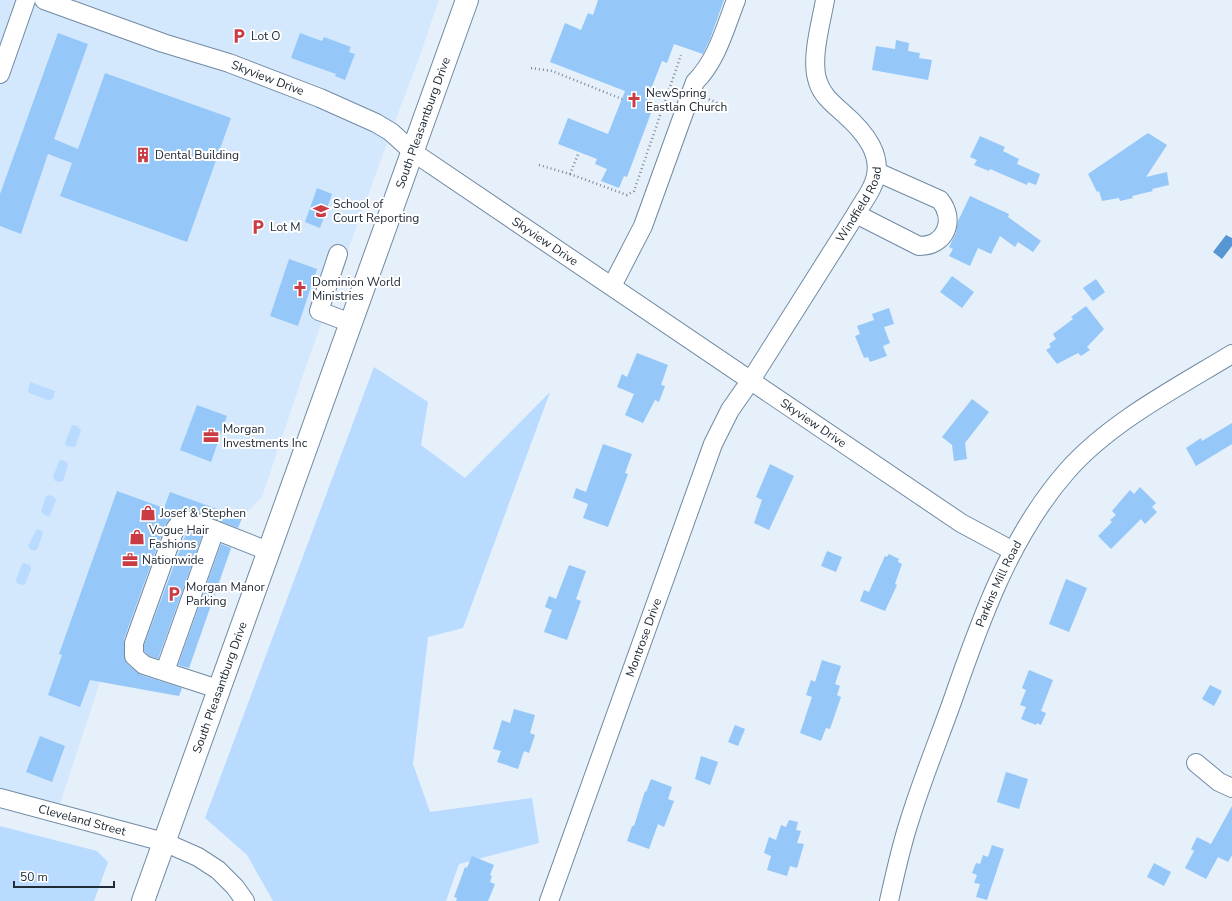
<svg xmlns="http://www.w3.org/2000/svg" width="1232" height="901" font-family="'Nunito Sans',sans-serif">
<style>
.built{fill:#d4e8fd}
.green{fill:#b8dbff}
.water{fill:#5796d2}
.building{fill:#95c7f9}
.lines{fill:none;stroke-linecap:round;stroke-linejoin:round}
.minor-casing{stroke:#708aa3;stroke-width:20}
.major-casing{stroke:#708aa3;stroke-width:24}
.path{stroke:#7d8893;stroke-width:2.5;stroke-dasharray:1 3;stroke-linecap:butt}
.minor{stroke:#fff;stroke-width:18}
.major{stroke:#fff;stroke-width:22}
.labels{text-anchor:middle;stroke-width:4;stroke-linejoin:round;paint-order:stroke}
.poi-label{font-size:12px;fill:#212c37;stroke:#fff;text-anchor:start}
.street-label{font-size:12px;fill:#212c37;stroke:#fff}
</style>
<rect width="100%" height="100%" fill="#e5f0fb"/>
<path class="built" d="M 0,0 L 439,0 L 417,64 L 391,132 L 304,372 L 262,497 L 242,518 L 179,696 L 100,682 L 60,804 L 0,788 Z"/>
<g class="green">
<path d="M 374,367 L 428,402 L 421,445 L 465,478 L 550,392 L 463,628 L 428,637 L 413,764 L 430,812 L 532,798 L 539,843 L 459,864 L 446,901 L 273,901 L 247,855 L 205,818 Z"/>
<path d="M 30,382 L 55,391 L 53,399 L 48,400 L 29,393 L 28,391 Z"/>
<path d="M 73,425 L 78,426 L 81,431 L 75,447 L 66,446 L 65,443 L 71,427 Z"/>
<path d="M 61,460 L 67,462 L 68,465 L 63,481 L 60,482 L 55,481 L 53,477 L 59,461 Z"/>
<path d="M 49,495 L 54,497 L 56,500 L 50,515 L 48,517 L 41,512 L 46,496 Z"/>
<path d="M 37,529 L 43,532 L 38,548 L 35,551 L 30,549 L 28,546 Z"/>
<path d="M 24,563 L 30,565 L 31,569 L 25,584 L 23,585 L 17,583 L 16,580 L 22,564 Z"/>
<path d="M 0,826 L 97,851 L 108,862 L 94,901 L 0,901 Z"/>
</g>
<path class="water" d="M 1226,235 L 1232,238 L 1232,246 L 1222,259 L 1213,252 Z"/>
<g class="building">
<path d="M 598,0 L 724,0 L 710,39 L 703,54 L 674,44 L 667,63 L 662,61 L 646,102 L 654,105 L 627,177 L 624,176 L 619,188 L 601,181 L 607,169 L 595,164 L 597,159 L 558,144 L 568,118 L 608,134 L 625,91 L 550,62 L 565,23 L 581,30 L 588,13 L 593,15 Z"/>
<path d="M 58,33 L 88,44 L 54,139 L 78,149 L 105,73 L 231,118 L 187,242 L 60,196 L 72,163 L 48,154 L 21,234 L 0,226 L 0,194 Z"/>
<path d="M 300,33 L 322,41 L 324,37 L 351,47 L 349,52 L 355,54 L 345,80 L 335,76 L 336,74 L 291,58 Z"/>
<path d="M 896,40 L 909,43 L 908,51 L 920,53 L 919,58 L 932,60 L 928,80 L 872,70 L 876,46 L 895,49 Z"/>
<path d="M 1148,133 L 1167,145 L 1146,177 L 1167,172 L 1169,185 L 1152,189 L 1153,191 L 1132,196 L 1133,198 L 1120,201 L 1119,198 L 1102,201 L 1099,191 L 1097,192 L 1088,174 Z"/>
<path d="M 980,136 L 1005,147 L 1003,151 L 1019,159 L 1017,164 L 1040,174 L 1036,185 L 1028,182 L 1027,185 L 990,169 L 989,171 L 974,165 L 977,160 L 970,157 Z"/>
<path d="M 317,188 L 332,194 L 320,228 L 305,222 Z"/>
<path d="M 970,196 L 1009,214 L 1008,217 L 1041,241 L 1033,252 L 1018,242 L 1015,247 L 1000,236 L 991,254 L 978,248 L 970,266 L 949,256 L 953,249 L 949,247 L 956,233 L 958,221 Z"/>
<path d="M 289,259 L 317,269 L 298,326 L 270,316 Z"/>
<path d="M 952,276 L 974,292 L 962,308 L 940,292 Z"/>
<path d="M 1096,279 L 1105,292 L 1093,301 L 1083,288 Z"/>
<path d="M 1086,306 L 1104,329 L 1087,347 L 1090,350 L 1081,356 L 1078,353 L 1057,364 L 1046,350 L 1051,347 L 1049,344 L 1056,339 L 1053,334 L 1073,319 L 1071,317 Z"/>
<path d="M 889,308 L 894,324 L 884,327 L 890,343 L 883,346 L 887,356 L 870,362 L 868,357 L 864,358 L 855,336 L 860,334 L 857,326 L 874,320 L 872,314 Z"/>
<path d="M 637,353 L 668,365 L 661,385 L 665,386 L 659,402 L 655,400 L 643,423 L 625,415 L 634,394 L 617,387 L 622,374 L 627,377 Z"/>
<path d="M 972,399 L 989,412 L 965,443 L 967,459 L 954,461 L 952,445 L 942,437 Z"/>
<path d="M 197,405 L 227,416 L 211,462 L 180,450 Z"/>
<path d="M 1232,423 L 1232,444 L 1196,466 L 1186,448 L 1201,438 L 1202,441 Z"/>
<path d="M 603,444 L 632,454 L 625,473 L 628,474 L 608,527 L 583,518 L 588,504 L 573,498 L 576,488 L 586,492 Z"/>
<path d="M 770,464 L 794,476 L 769,530 L 754,523 L 762,500 L 756,497 Z"/>
<path d="M 1140,487 L 1156,503 L 1152,507 L 1157,512 L 1145,524 L 1141,519 L 1111,549 L 1098,536 L 1112,522 L 1110,520 L 1116,515 L 1112,511 L 1123,498 L 1130,490 L 1134,494 Z"/>
<path d="M 117,491 L 164,508 L 170,492 L 242,518 L 238,528 L 193,511 L 183,510 L 174,514 L 165,525 L 124,639 L 124,656 L 127,664 L 141,675 L 182,688 L 179,696 L 90,680 L 80,707 L 48,695 L 62,655 L 59,654 Z"/>
<path d="M 187,531 L 202,536 L 158,659 L 149,656 L 144,651 L 144,645 Z"/>
<path d="M 221,544 L 231,548 L 189,668 L 178,665 Z"/>
<path d="M 827,551 L 842,557 L 836,572 L 821,566 Z"/>
<path d="M 889,554 L 899,559 L 898,562 L 902,564 L 895,584 L 897,585 L 885,611 L 860,601 L 864,590 L 869,592 L 885,556 L 887,557 Z"/>
<path d="M 569,565 L 586,571 L 576,599 L 581,601 L 567,640 L 544,632 L 552,610 L 545,607 L 549,596 L 556,599 Z"/>
<path d="M 1066,579 L 1087,588 L 1069,632 L 1049,624 Z"/>
<path d="M 822,660 L 841,666 L 835,684 L 840,686 L 837,695 L 841,697 L 830,729 L 826,728 L 821,741 L 800,733 L 812,697 L 806,695 L 811,680 L 815,682 Z"/>
<path d="M 1029,670 L 1053,680 L 1041,711 L 1046,713 L 1041,725 L 1037,723 L 1036,725 L 1021,719 L 1026,707 L 1020,705 L 1026,690 L 1022,688 Z"/>
<path d="M 1210,685 L 1222,691 L 1214,706 L 1202,699 Z"/>
<path d="M 514,709 L 535,715 L 530,733 L 535,735 L 529,753 L 524,751 L 518,769 L 497,762 L 501,751 L 493,749 L 502,720 L 510,723 Z"/>
<path d="M 735,725 L 745,729 L 738,746 L 728,742 Z"/>
<path d="M 40,736 L 65,746 L 52,782 L 26,772 Z"/>
<path d="M 701,756 L 718,762 L 710,785 L 695,779 Z"/>
<path d="M 1006,772 L 1028,779 L 1019,809 L 997,802 Z"/>
<path d="M 651,779 L 672,787 L 668,799 L 674,801 L 664,827 L 658,824 L 649,849 L 627,841 L 632,826 L 634,826 L 645,791 L 646,792 Z"/>
<path d="M 1232,806 L 1232,855 L 1228,862 L 1218,857 L 1206,879 L 1185,868 L 1194,851 L 1191,849 L 1197,837 L 1211,844 Z"/>
<path d="M 789,820 L 798,822 L 796,830 L 801,831 L 797,843 L 804,844 L 797,868 L 790,866 L 787,876 L 767,870 L 771,856 L 764,853 L 769,837 L 776,840 L 781,825 L 786,827 Z"/>
<path d="M 992,845 L 1004,849 L 987,900 L 976,897 L 980,884 L 974,883 L 977,875 L 972,873 L 976,863 L 980,864 L 983,855 L 988,857 Z"/>
<path d="M 472,856 L 494,865 L 490,875 L 492,876 L 490,882 L 495,884 L 488,901 L 456,901 L 457,898 L 454,897 L 465,867 L 467,868 Z"/>
<path d="M 1154,863 L 1171,872 L 1164,886 L 1147,877 Z"/>
</g>
<g class="lines">
<defs>
<g id="minor">
<path id="s1" d="M 44,0 L 163,43 L 229,63 L 320,98 L 376,123 L 391,132 L 413,152 L 961,523 L 1013,551"/>
<path d="M 0,74 L 26,0"/>
<path d="M 856,214 L 919,246 C 946,246 956,220 940,200 L 877,172"/>
<path d="M 338,254 L 319,311 L 351,323"/>
<path d="M 612,286 L 643,226 L 695,82 C 717,60 725,28 736,0"/>
<path d="M 165,671 L 215,530"/>
<path d="M 218,689 L 144,665 L 134,656 L 134,643 L 175,529 L 182,520 L 192,521 L 268,551"/>
<path d="M 1196,763 L 1219,782 L 1232,788"/>
<path id="s2" d="M 0,798 L 164,842 L 198,857 L 218,870 L 235,887 L 245,901"/>
<path id="s3" d="M 549,901 L 713,444 L 730,410 L 751,380 L 856,214 C 861,205 868,196 872,187 C 887,157 864,131 842,112 C 832,103 822,95 818,82 C 810,60 821,23 825,0"/>
<path id="s4" d="M 889,901 C 895,874 901,846 910,819 C 922,780 938,741 952,702 C 980,621 1010,536 1067,471 C 1110,422 1178,387 1232,354"/>
</g>
<g id="major">
<path id="s5" d="M 143,901 L 467,0"/>
</g>
</defs>
<use href="#minor" class="minor-casing"/>
<use href="#major" class="major-casing"/>
<g class="path">
<path d="M 531,68 L 552,71 L 622,99"/>
<path d="M 705,98 L 716,102 L 722,112"/>
<path d="M 539,165 L 570,174 L 579,152"/>
<path d="M 570,174 L 627,195 L 634,191 L 681,55"/>
</g>
<use href="#minor" class="minor"/>
<use href="#major" class="major"/>
</g>
<defs>
<symbol id="parking-bare" viewBox="-9 -9 18 18"><path d="M-3.5-5.5H1a3.5 3.5 0 0 1 0 7H-1V5.5H-3.5ZM-1-3.4V-.6H.8a1.4 1.4 0 0 0 0-2.8Z" fill="#cb3b43" stroke="#fff" stroke-width="2.5" paint-order="stroke"/></symbol>
<symbol id="church-bare" viewBox="-9 -9 18 18"><path d="M-1.2-6h2.4v3.5h3.3v2.4h-3.3V6h-2.4V-.1h-3.3v-2.4h3.3Z" fill="#cb3b43" stroke="#fff" stroke-width="2.5" paint-order="stroke"/></symbol>
<symbol id="building-bare" viewBox="-9 -9 18 18"><path d="M-4-6H4V6H1V3H-1V6H-4ZM-2.5-4.3h1.7v1.8h-1.7ZM.8-4.3h1.7v1.8H.8ZM-2.5-1h1.7V.8h-1.7ZM.8-1h1.7V.8H.8Z" fill="#cb3b43" stroke="#fff" stroke-width="2.5" paint-order="stroke"/></symbol>
<symbol id="school-bare" viewBox="-9 -9 18 18"><path d="M0-5L7-2L0 1L-7-2ZM-4 1L0 2.5L4 1V4Q0 6-4 4Z" fill="#cb3b43" stroke="#fff" stroke-width="2.5" paint-order="stroke"/></symbol>
<symbol id="office-bare" viewBox="-9 -9 18 18"><path d="M-6-3h4V-5.5h4V-3h4V5H-6ZM-1-4.5V-3h2v-1.5ZM-6 0V1H6V0Z" fill="#cb3b43" stroke="#fff" stroke-width="2.5" paint-order="stroke"/></symbol>
<symbol id="shop-bare" viewBox="-9 -9 18 18"><path d="M-5-2.5h2.3a2.7 3.5 0 0 1 5.4 0H5L5.5 6h-11ZM-1.5-2.5h3a1.5 2.3 0 0 0-3 0Z" fill="#cb3b43" stroke="#fff" stroke-width="2.5" paint-order="stroke"/></symbol>
</defs>
<g fill-rule="evenodd">
<use href="#parking-bare" x="228" y="25" width="22" height="22"/>
<use href="#church-bare" x="623" y="89" width="22" height="22"/>
<use href="#building-bare" x="132" y="144" width="22" height="22"/>
<use href="#school-bare" x="310" y="200" width="22" height="22"/>
<use href="#parking-bare" x="247" y="216" width="22" height="22"/>
<use href="#church-bare" x="289" y="278" width="22" height="22"/>
<use href="#office-bare" x="200" y="425" width="22" height="22"/>
<use href="#shop-bare" x="137" y="502" width="22" height="22"/>
<use href="#shop-bare" x="126" y="526" width="22" height="22"/>
<use href="#office-bare" x="119" y="549" width="22" height="22"/>
<use href="#parking-bare" x="163" y="583" width="22" height="22"/>
</g>
<g class="labels">
<g class="poi-label">
<text x="251" y="40">Lot O</text>
<text x="646" y="97">NewSpring<tspan x="646" dy="14">Eastlan Church</tspan></text>
<text x="155" y="159">Dental Building</text>
<text x="333" y="208">School of<tspan x="333" dy="14">Court Reporting</tspan></text>
<text x="270" y="231">Lot M</text>
<text x="312" y="286">Dominion World<tspan x="312" dy="14">Ministries</tspan></text>
<text x="223" y="433">Morgan<tspan x="223" dy="14">Investments Inc</tspan></text>
<text x="160" y="517">Josef &amp; Stephen</text>
<text x="149" y="534">Vogue Hair<tspan x="149" dy="14">Fashions</tspan></text>
<text x="142" y="564">Nationwide</text>
<text x="186" y="591">Morgan Manor<tspan x="186" dy="14">Parking</tspan></text>
</g>
<g class="street-label">
<text dy="4" stroke="none"><textPath href="#s1" startOffset="237">Skyview Drive</textPath></text>
<text dy="4" stroke="none"><textPath href="#s5" startOffset="827">South Pleasantburg Drive</textPath></text>
<text dy="4" stroke="none"><textPath href="#s3" startOffset="767">Windfield Road</textPath></text>
<text dy="4" stroke="none"><textPath href="#s1" startOffset="561">Skyview Drive</textPath></text>
<text dy="4" stroke="none"><textPath href="#s1" startOffset="885">Skyview Drive</textPath></text>
<text dy="4" stroke="none"><textPath href="#s4" startOffset="336">Parkins Mill Road</textPath></text>
<text dy="4" stroke="none"><textPath href="#s3" startOffset="280">Montrose Drive</textPath></text>
<text dy="4" stroke="none"><textPath href="#s5" startOffset="227">South Pleasantburg Drive</textPath></text>
<text dy="4" stroke="none"><textPath href="#s2" startOffset="85">Cleveland Street</textPath></text>
</g>
</g>
<path d="M14 881v6h100v-6" fill="none" stroke="#212c37" stroke-width="2"/>
<text x="20" y="881" font-size="12" fill="#212c37" stroke="#ffffff" stroke-width="3" paint-order="stroke">50 m</text>
</svg>
